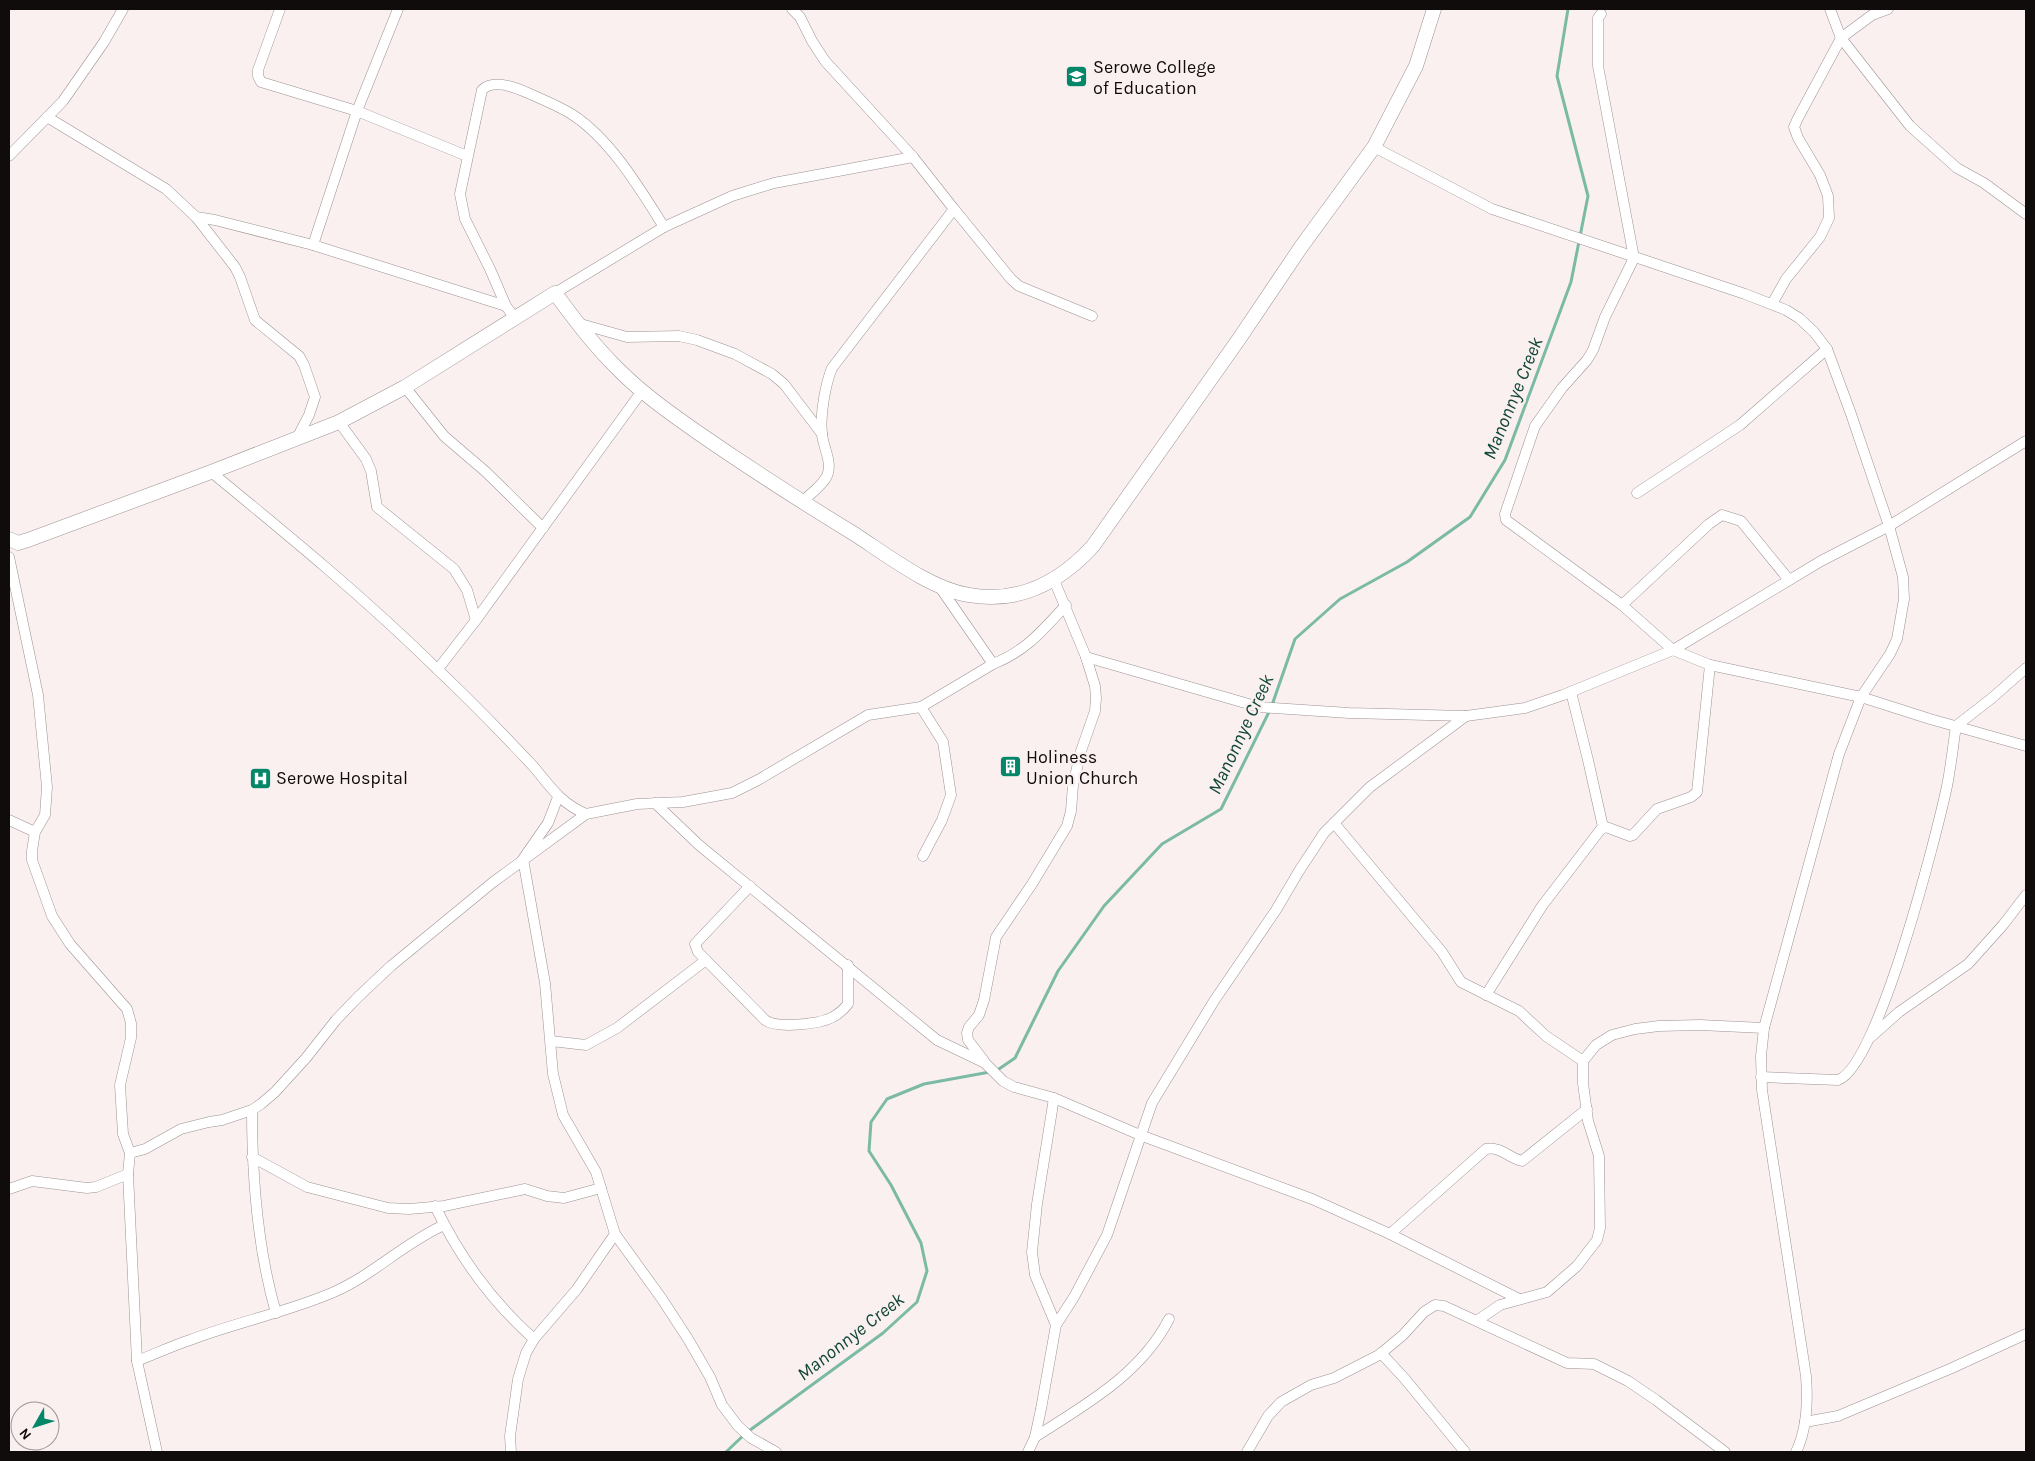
<svg xmlns="http://www.w3.org/2000/svg" width="2035" height="1461" font-family="Karla,sans-serif">
<style>
.lines{fill:none;stroke-linecap:round;stroke-linejoin:round}
.stream{stroke:#7bbaa4;stroke-width:3}
.street-casing{stroke:#9c9293;stroke-width:11}
.secondary-casing{stroke:#9c9293;stroke-width:15}
.street{stroke:#fff;stroke-width:10}
.secondary{stroke:#fff;stroke-width:14}
.labels{text-anchor:middle;stroke-width:5;stroke-linejoin:round;paint-order:stroke}
.poi-label{font-size:18px;fill:#100c0c;stroke:#fbf0f0;text-anchor:start}
.water-label{font-size:19px;font-style:italic;fill:#104738;stroke:#fbf0f0}
</style>
<rect width="100%" height="100%" fill="#fbf0f0"/>
<g class="lines">
<g class="stream">
<path d="M 996,1071 L 1015,1058 L 1058,971 L 1104,906 L 1162,844 L 1221,809 L 1271,708 L 1295,639 L 1340,599 L 1407,562 L 1470,517 L 1505,460 L 1571,282 L 1588,196 L 1557,76 L 1568,9"/>
<path d="M 726,1452 L 746,1433 L 883,1333 L 917,1302 L 927,1271 L 921,1243 L 891,1185 L 869,1151 L 871,1122 L 887,1099 L 924,1084 L 990,1072"/>
</g>
<defs>
<g id="street">
<path d="M 280,9 L 258,70 L 258,76 L 261,82 L 357,111 L 467,156"/>
<path d="M 792,9 L 800,17 L 812,41 L 825,61 L 913,157 L 954,209 L 832,368 C 825,385 820,416 822,434 C 823,447 833,463 827,476 C 822,486 810,494 802,502"/>
<path d="M 1830,9 L 1841,38 L 1910,126 L 1957,168 L 1984,183 L 2026,214"/>
<path d="M 1601,14 L 1598,18 L 1598,66 L 1634,258 L 1605,317 L 1593,350 L 1587,360 L 1562,388 L 1535,426 L 1505,514 L 1506,520 L 1622,605 L 1673,650 L 1710,665 L 1861,697 L 1930,719 L 2026,746"/>
<path d="M 47,117 L 166,189 L 196,217 L 215,220 L 313,245 L 506,306 L 514,317"/>
<path d="M 1374,147 L 1492,209 L 1745,294 L 1786,310 L 1799,318 L 1814,332 L 1827,349 L 1851,414 L 1889,526 L 1903,577 L 1904,599 L 1897,639 L 1890,654 L 1861,697 L 1839,754 L 1764,1028 L 1761,1056 L 1762,1090 L 1806,1376 C 1808,1401 1807,1429 1796,1452"/>
<path d="M 9,156 L 63,101 L 104,42 L 123,9"/>
<path d="M 954,209 L 1011,279 L 1019,286 L 1092,316"/>
<path d="M 196,217 L 235,267 L 240,277 L 255,320 L 299,356 L 304,365 L 315,397 L 309,415 L 297,438"/>
<path d="M 313,245 L 357,111 L 398,9"/>
<path d="M 555,293 L 664,227 L 732,196 L 774,183 L 913,157"/>
<path d="M 1772,304 L 1786,279 L 1820,237 L 1829,218 L 1828,196 L 1820,175 L 1798,138 L 1794,127 L 1798,118 L 1841,38 L 1872,15 L 1888,9"/>
<path d="M 506,306 L 490,269 L 465,219 L 460,194 L 482,90 C 493,79 515,87 528,93 C 543,100 559,106 573,115 C 611,140 640,189 664,227"/>
<path d="M 577,323 L 627,337 L 679,336 L 697,340 L 735,354 L 772,374 L 784,384 L 822,434"/>
<path d="M 405,387 L 444,436 L 486,472 L 543,528"/>
<path d="M 339,422 L 366,459 L 371,471 L 377,507 L 454,569 L 467,590 L 476,620"/>
<path d="M 211,472 C 288,535 366,599 437,669 C 470,700 502,733 533,766 C 550,786 560,803 586,814"/>
<path d="M 1637,493 L 1740,425 L 1827,349"/>
<path d="M 9,557 L 38,695 L 47,787 L 45,815 L 35,832 L 32,851 L 32,860 L 52,916 L 70,944 L 127,1009 L 131,1023 L 131,1038 L 120,1085 L 123,1134 L 130,1153 L 128,1174 L 137,1361 L 157,1452"/>
<path d="M 1054,580 L 1086,657 L 1259,707 L 1349,713 L 1466,716 L 1525,708 L 1563,695 L 1673,650 L 1821,561 L 1889,526 L 2026,441"/>
<path d="M 1622,605 L 1709,524 L 1722,515 L 1741,521 L 1789,580"/>
<path d="M 993,664 C 1026,651 1043,630 1066,605"/>
<path d="M 438,669 L 476,620 L 642,391"/>
<path d="M 1571,692 L 1588,760 L 1603,827"/>
<path d="M 921,707 L 943,742 L 951,795 L 942,820 L 923,856"/>
<path d="M 558,797 L 548,823 L 523,859 L 545,983 L 553,1074 L 563,1115 L 596,1172 L 615,1234 L 662,1299 L 688,1339 L 710,1377 L 722,1405 L 738,1426 L 751,1438 L 776,1452"/>
<path d="M 655,803 L 699,845 L 937,1040 L 985,1063 L 1003,1081 L 1014,1087 L 1054,1098 L 1140,1135 L 1312,1199 L 1390,1234 L 1519,1299"/>
<path d="M 9,820 L 35,832"/>
<path d="M 1334,823 L 1442,952 L 1461,982 L 1519,1011 L 1546,1036 L 1583,1061"/>
<path d="M 750,886 L 695,944 L 698,952 L 765,1020 C 777,1029 820,1024 833,1017 C 840,1013 844,1009 848,1004 L 848,965"/>
<path d="M 1486,995 L 1542,906 L 1601,829 L 1606,827 L 1630,836 L 1633,835 L 1657,809 L 1691,797 L 1697,792 L 1710,665"/>
<path d="M 1871,1037 L 1899,1012 L 1968,964 L 2003,925 L 2026,895"/>
<path d="M 551,1041 L 586,1045 L 617,1028 L 706,960"/>
<path d="M 984,1061 L 968,1040 L 967,1033 L 969,1027 L 979,1015 L 984,1000 L 996,937 L 1032,884 L 1067,826 L 1071,811 L 1073,785 L 1081,751 L 1095,711 L 1096,698 L 1095,686 L 1086,657"/>
<path d="M 1761,1077 L 1838,1080 C 1878,1067 1937,833 1947,786 C 1951,766 1953,746 1956,726 L 1992,698 L 2026,668"/>
<path d="M 1054,1098 L 1037,1204 L 1032,1252 L 1035,1275 L 1056,1325"/>
<path d="M 252,1110 C 252,1179 257,1247 276,1313"/>
<path d="M 130,1153 L 145,1149 L 181,1129 L 209,1122 L 222,1120 L 252,1110 L 261,1104 L 275,1092 L 306,1058 L 336,1020 L 358,997 L 391,966 L 492,883 L 586,814 L 637,804 L 683,802 L 732,793 L 758,780 L 868,715 L 921,707 L 993,664 L 939,586"/>
<path d="M 252,1157 L 307,1187 L 388,1208 L 409,1209 L 444,1206 L 525,1189 L 547,1196 L 564,1198 L 601,1188"/>
<path d="M 9,1189 L 32,1181 L 87,1188 L 96,1187 L 128,1174"/>
<path d="M 435,1206 C 460,1258 491,1301 534,1339"/>
<path d="M 1390,1234 L 1486,1149 C 1500,1146 1509,1158 1522,1161 L 1587,1109"/>
<path d="M 1478,1320 L 1500,1305 L 1547,1292 L 1577,1266 L 1597,1240 L 1600,1228 L 1599,1156 L 1588,1121 L 1583,1083 L 1583,1061 L 1596,1045 L 1612,1035 L 1635,1029 L 1659,1026 L 1700,1025 L 1764,1028"/>
<path d="M 1381,1353 L 1405,1379 L 1465,1452"/>
<path d="M 137,1361 C 155,1354 172,1346 190,1340 C 237,1322 288,1312 334,1292 C 373,1275 404,1243 444,1225"/>
<path d="M 1805,1422 L 1838,1416 L 1952,1368 L 2026,1334"/>
<path d="M 1035,1437 C 1085,1405 1141,1374 1169,1319"/>
<path d="M 511,1452 L 510,1436 L 518,1379 L 526,1353 L 534,1339 L 577,1289 L 615,1234"/>
<path d="M 1028,1452 L 1035,1437 L 1041,1409 L 1056,1325 L 1074,1297 L 1107,1235 L 1152,1103 L 1214,1001 L 1276,910 L 1299,871 L 1324,833 L 1370,787 L 1466,716"/>
<path d="M 1247,1452 L 1268,1416 L 1281,1402 L 1311,1385 L 1334,1378 L 1379,1355 L 1403,1335 L 1424,1312 L 1435,1305 L 1444,1306 L 1567,1363 L 1594,1364 L 1628,1381 L 1656,1400 L 1725,1452"/>
</g>
<path id="secondary" d="M 9,539 L 18,543 L 28,540 L 211,472 L 339,422 L 405,387 L 555,293 C 575,320 595,347 620,371 C 643,394 670,413 697,432 C 749,468 802,502 856,535 C 888,556 931,589 969,595 C 1019,604 1060,582 1093,546 L 1239,339 L 1301,247 L 1374,147 L 1416,66 L 1434,9"/>
</defs>
<use href="#street" class="street-casing"/>
<use href="#secondary" class="secondary-casing"/>
<use href="#street" class="street"/>
<use href="#secondary" class="secondary"/>
</g>
<defs>
<symbol id="university-square" viewBox="-11 -11 22 22"><rect x="-9" y="-9" width="18" height="18" rx="4" fill="#048669" stroke="#fbf0f0"/><path d="M0-5L7-2L0 1L-7-2ZM-4 1L0 2.5L4 1V4Q0 6-4 4Z" fill="#fff"/></symbol>
<symbol id="building-square" viewBox="-11 -11 22 22"><rect x="-9" y="-9" width="18" height="18" rx="4" fill="#048669" stroke="#fbf0f0"/><path d="M-4-6H4V6H1V3H-1V6H-4ZM-2.5-4.3h1.7v1.8h-1.7ZM.8-4.3h1.7v1.8H.8ZM-2.5-1h1.7V.8h-1.7ZM.8-1h1.7V.8H.8Z" fill="#fff"/></symbol>
<symbol id="hospital-square" viewBox="-11 -11 22 22"><rect x="-9" y="-9" width="18" height="18" rx="4" fill="#048669" stroke="#fbf0f0"/><path d="M-5-5h3v3.5h4V-5h3V5h-3V1.5h-4V5h-3Z" fill="#fff"/></symbol>
</defs>
<g fill-rule="evenodd">
<use href="#university-square" x="1064" y="64" width="25" height="25"/>
<use href="#building-square" x="998" y="754" width="25" height="25"/>
<use href="#hospital-square" x="248" y="766" width="25" height="25"/>
</g>
<g class="labels">
<g class="poi-label">
<text x="1093" y="73">Serowe College<tspan x="1093" dy="21">of Education</tspan></text>
<text x="1026" y="763">Holiness<tspan x="1026" dy="21">Union Church</tspan></text>
<text x="276" y="784">Serowe Hospital</text>
</g>
<g class="water-label">
<text transform="translate(1512 398) rotate(-68)" y="7">Manonnye Creek</text>
<text transform="translate(1240 734) rotate(-65)" y="7">Manonnye Creek</text>
<text transform="translate(850 1336) rotate(-38)" y="7">Manonnye Creek</text>
</g>
</g>
<rect width="2035" height="1461" fill="none" stroke="#100c0c" stroke-width="20"/>
<g transform="translate(35 1426) rotate(231)"><circle r="24" fill="#fbf0f0" stroke="#9d9595"/>
<path d="M0-4L9 19L0 12L-9 19Z" fill="#048669"/>
<text y="-8" font-size="14" font-weight="bold" text-anchor="middle" fill="#100c0c">N</text>
</g>
</svg>
